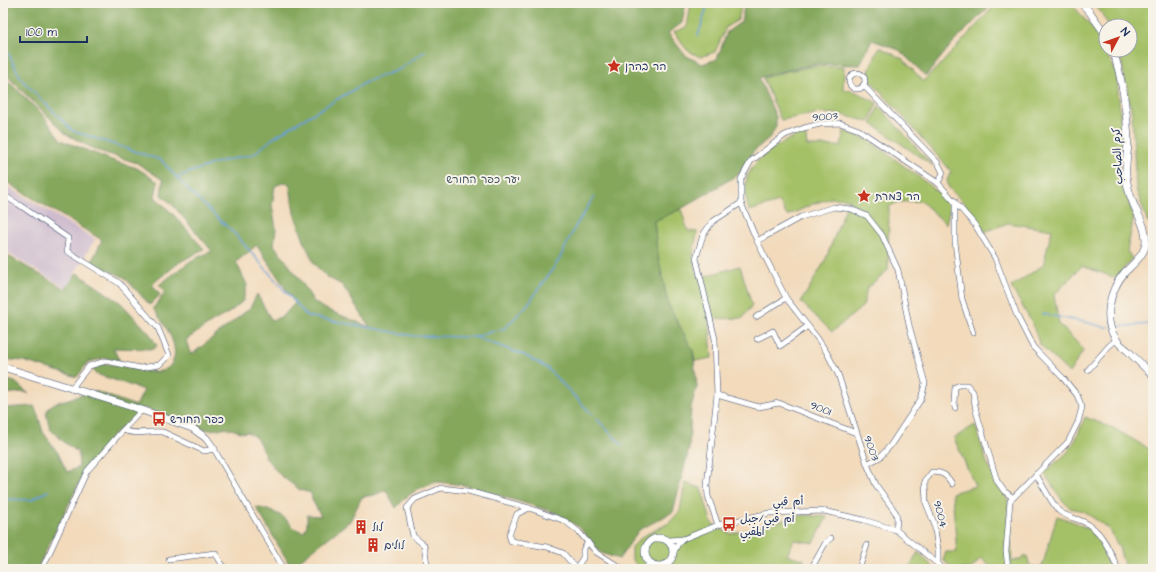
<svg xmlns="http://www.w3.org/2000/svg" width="1156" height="572" font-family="'Architects Daughter','Playpen Sans Arabic','Playpen Sans Hebrew',sans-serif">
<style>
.industrial{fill:#cfbdcf}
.green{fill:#a5c168;stroke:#607863}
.forest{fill:#84a75c;stroke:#506b5d;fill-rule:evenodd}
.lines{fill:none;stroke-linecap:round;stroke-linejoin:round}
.stream{stroke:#679fd5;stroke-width:1.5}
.street-casing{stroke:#3b496c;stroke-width:6}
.secondary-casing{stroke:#3b496c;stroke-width:8}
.street{stroke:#fff;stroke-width:5}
.secondary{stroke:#fff;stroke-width:7}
.labels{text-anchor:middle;stroke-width:4;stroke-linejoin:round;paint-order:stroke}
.poi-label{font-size:11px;fill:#1b2f5e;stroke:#f7f3e8;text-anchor:start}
.street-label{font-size:11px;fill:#1b2f5e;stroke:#f7f3e8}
.park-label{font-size:11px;fill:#3e5460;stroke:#f7f3e8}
</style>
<rect width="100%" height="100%" fill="#f7f3e8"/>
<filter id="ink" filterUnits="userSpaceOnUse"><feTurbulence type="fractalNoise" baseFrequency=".025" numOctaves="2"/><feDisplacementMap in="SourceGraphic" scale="8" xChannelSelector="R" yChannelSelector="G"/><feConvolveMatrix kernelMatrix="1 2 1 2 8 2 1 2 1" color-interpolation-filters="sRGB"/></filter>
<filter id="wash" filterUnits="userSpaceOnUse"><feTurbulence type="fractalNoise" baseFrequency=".012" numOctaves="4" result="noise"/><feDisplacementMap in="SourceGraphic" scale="16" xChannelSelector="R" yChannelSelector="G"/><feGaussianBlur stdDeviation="0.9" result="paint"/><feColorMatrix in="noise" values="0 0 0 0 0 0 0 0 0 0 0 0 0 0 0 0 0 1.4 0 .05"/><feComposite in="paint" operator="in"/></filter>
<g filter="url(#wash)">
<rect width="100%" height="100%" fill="#f2dabb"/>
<path class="industrial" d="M 3,184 L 95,239 L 66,288 L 3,250 Z"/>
<g class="green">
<path d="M 691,3 L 742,3 L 738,20 L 726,27 L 715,52 L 700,57 L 687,50 L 674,32 L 687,27 Z"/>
<path d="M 997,3 L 1071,3 L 1099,36 L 1117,77 L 1122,135 L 1119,161 L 1124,190 L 1134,216 L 1127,251 L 1132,258 L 1116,278 L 1082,266 L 1054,295 L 1059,324 L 1084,350 L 1069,373 L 1040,345 L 1031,321 L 1011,287 L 1043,265 L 1052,230 L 1008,223 L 984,232 L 965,204 L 949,188 L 947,180 L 951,171 L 867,76 L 879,47 L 903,59 L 923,81 L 942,63 Z"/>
<path d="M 1093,3 L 1153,3 L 1153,221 L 1148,223 L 1136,189 L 1132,114 L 1119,50 L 1130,50 L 1130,26 L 1109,26 L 1100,11 Z"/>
<path d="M 815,66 L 844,67 L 843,89 L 856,92 L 877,103 L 869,122 L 839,114 L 820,113 L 781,120 L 763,78 L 787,71 Z"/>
<path d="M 879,106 L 933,166 L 871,123 Z"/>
<path d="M 805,131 L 807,146 L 841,146 L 844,131 L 870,141 L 919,177 L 951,203 L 946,224 L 921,201 L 898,202 L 889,207 L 888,270 L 867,288 L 863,306 L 832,332 L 801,302 L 825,261 L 849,199 L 831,198 L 813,204 L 787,216 L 779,202 L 749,211 C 748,204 744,194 745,187 C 749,156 781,144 805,131 Z"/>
<path d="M 681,209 L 688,231 L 697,232 L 693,256 L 699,278 L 740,266 L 752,305 L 743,318 L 709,319 L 712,358 L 695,361 L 693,351 L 668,304 L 657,251 L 654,221 Z"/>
<path d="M 1085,417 L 1113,428 L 1153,451 L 1153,569 L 1125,569 L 1119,547 L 1107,527 L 1083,511 L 1070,508 L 1062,500 L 1044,473 L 1067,453 L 1076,439 Z"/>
<path d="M 975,425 L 987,463 L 1008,500 L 1012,562 L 1027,556 L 1030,566 L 1042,567 L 1057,516 C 1093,528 1098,532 1109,569 L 993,569 L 981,558 L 971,569 L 953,569 L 943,560 L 946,552 L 957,552 L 952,493 L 975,486 L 954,438 Z"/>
<path d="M 685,483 L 701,488 L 712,524 L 731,534 L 803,515 L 827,517 L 814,543 L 794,540 L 787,555 L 804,559 L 801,569 L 641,569 L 632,560 L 632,547 L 643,536 L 669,523 L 680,511 Z"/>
<path d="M 918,552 L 935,569 L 909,569 Z"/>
</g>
<g class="forest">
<path d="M 3,3 L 686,3 L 682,23 L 668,33 L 685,55 L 702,64 L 717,59 L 727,32 L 741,22 L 745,3 L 993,3 L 951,45 L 926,76 L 899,50 L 872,40 L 860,65 L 816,64 L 779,72 L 759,78 L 776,117 L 776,126 L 771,136 L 753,152 L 739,174 L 681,209 L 654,221 L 657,251 L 668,304 L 693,351 L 697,387 L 691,407 L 689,449 L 673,512 L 639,530 L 619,559 L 601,553 L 591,540 L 577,526 L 554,512 L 464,485 L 437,482 L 418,489 L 405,498 L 396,508 L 386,490 L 374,495 L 362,497 L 350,521 L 291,567 L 256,507 C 265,509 276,512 283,517 C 293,524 289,528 304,532 L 307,525 L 307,515 L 321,516 L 312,500 L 311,493 L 300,490 L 280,475 L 265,457 L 263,449 L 256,438 L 248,432 C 241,434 237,430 230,429 C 217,426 212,434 199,427 L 143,408 L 113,435 L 86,469 L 37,569 L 3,569 L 3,408 L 34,406 L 38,415 L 43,432 L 58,453 L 67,472 L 79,467 L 78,452 L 65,443 L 50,429 L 46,413 L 49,407 L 55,403 L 95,391 L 136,406 L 144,390 L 96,374 L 93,370 C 95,368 97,365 100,365 C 119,359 162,386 173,361 C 180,343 162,322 153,308 L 160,300 L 165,291 L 159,285 L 192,260 L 212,251 L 170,202 L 161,195 L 163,180 L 137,163 L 96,150 L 66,134 L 4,73 L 3,71 ZM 285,182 L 290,186 L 294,213 L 305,244 L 315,265 L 327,277 L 342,285 L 370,327 L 323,308 L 314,302 L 301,281 L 274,245 L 276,229 L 272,205 L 275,186 ZM 257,245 L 295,303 L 284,315 L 272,321 L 257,294 L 250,308 L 191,355 L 186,340 L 212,322 L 230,312 L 243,301 L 247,285 L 236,262 Z"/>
<path d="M 3,73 L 7,80 L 42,114 L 61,140 L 114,161 L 137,168 L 158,182 L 155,197 L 173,214 L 204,249 L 180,262 L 152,284 L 160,295 L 150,305 L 124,277 L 91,263 L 102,240 L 3,180 Z"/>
<path d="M 3,253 L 65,289 L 77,273 L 121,303 L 150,334 L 157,346 L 153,349 L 113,348 L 120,361 L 105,358 L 88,362 L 77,377 L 23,361 L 3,359 Z"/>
<path d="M 3,379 L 15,382 L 29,394 L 25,392 L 3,394 Z"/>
</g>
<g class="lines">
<g class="stream">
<path d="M 698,36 L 708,3"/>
<path d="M 3,42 L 21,79 L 73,131 L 161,160 L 190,192 L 235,234 L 307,316 L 414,336 L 474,337 L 505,328 L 528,304 L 559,260 L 575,227 L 594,197"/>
<path d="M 177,177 L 218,162 L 254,154 L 272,139 L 292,126 L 368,81 L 400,69 L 425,51"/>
<path d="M 1042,314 L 1085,322 L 1104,327 L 1109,327"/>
<path d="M 1112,327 L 1151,324 L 1153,322"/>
<path d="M 475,337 L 524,355 L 547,368 L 622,445"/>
<path d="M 3,499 L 31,500 L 48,491"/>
</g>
</g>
</g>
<g filter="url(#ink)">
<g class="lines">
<defs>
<g id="street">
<circle cx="857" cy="81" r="8"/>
<path d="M 863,85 L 938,163 L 943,173 L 938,183"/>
<path d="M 3,195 L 18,204 L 68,238 L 67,251 L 119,283 L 158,328 L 169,355 L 159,365 L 153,366 L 140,368 L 106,361 L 89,366 L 71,389"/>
<path d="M 955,201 L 955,242 L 962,299 L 973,333"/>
<path d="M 757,241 L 801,217 L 834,207 L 851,209 L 867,216 L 882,235 L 898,270 L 909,325 L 925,383 L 921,399 L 890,446 L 880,457 L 867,464"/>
<path d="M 756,317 L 786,298"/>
<path d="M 757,339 L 773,331 L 780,346 L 808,326"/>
<path d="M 1088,370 L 1109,346 L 1116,340"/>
<path d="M 717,395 L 759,407 L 779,403 L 856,433"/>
<path d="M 955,408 L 954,402 L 955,387 L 960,385 L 967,385 L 973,392 L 976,411 L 997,481 L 1004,491 L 1012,497"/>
<path d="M 123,430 C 136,436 149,430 163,432 L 204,451 L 214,449 L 284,569"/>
<path d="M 1036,474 C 1041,483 1053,505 1059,511 C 1066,517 1076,518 1084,522 C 1103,531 1110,552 1118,569"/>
<path d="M 718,525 L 708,496 L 707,485 L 717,395 L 715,339 L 696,258 L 703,235 L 712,222 L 741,203"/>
<path d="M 663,538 L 669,540 L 683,539 L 718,525 L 769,513 L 824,511 L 864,520 L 896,530"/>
<path d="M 588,542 L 583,550 L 583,558 L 576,568 L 563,553 L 547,547 L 511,541 L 509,535 L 517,514 L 529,508 L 565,521 L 579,532 L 596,552 L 618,566"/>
<path d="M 673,554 L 678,544 L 683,539"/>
<path d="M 169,559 L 215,553 L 225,569"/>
<path d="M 938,563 L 938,550 L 934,523 L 926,503 L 925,481 L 932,472 C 942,472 947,475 952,484"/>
<path d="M 42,569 L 87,471 L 123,430 L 142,410"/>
<path d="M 429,569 L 427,564 L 424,545 L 413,536 L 407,508 L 415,499 L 441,488 L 468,491 L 529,508"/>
<path d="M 616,569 L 618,566 L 624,569"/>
<path d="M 644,569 L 650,563"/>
<path d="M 811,569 L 826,542 L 831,538"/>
<path d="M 859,569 L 867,545"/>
<path d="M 944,569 L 896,530 L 897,519 L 896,513 L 876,485 L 867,464 L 838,374 L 827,353 L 818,339 L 786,298 L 757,241 L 741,203 L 741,179 L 751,161 L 785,135 L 804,128 L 820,124 L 840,123 L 859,130 L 938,183 L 975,225 L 995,258 L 1017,316 L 1033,347 L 1063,378 L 1077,395 L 1082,407 L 1078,422 L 1068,442 L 1010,501 L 1006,551 L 1008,569"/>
</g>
<g id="secondary">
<path d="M 1081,3 L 1089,11 L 1106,35"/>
<path d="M 1113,50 C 1122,78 1127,110 1128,140 C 1128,152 1125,164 1126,176 C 1127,184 1129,193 1132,200 C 1136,213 1146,225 1146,240 C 1146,254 1134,263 1125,272 C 1110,289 1102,320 1116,339 C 1118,343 1123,347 1127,350 C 1135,358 1144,367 1153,375"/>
<path d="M 3,367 L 142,410 L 192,428 L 206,438 L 214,449"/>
<circle cx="659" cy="552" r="14"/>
</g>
</defs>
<use href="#street" class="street-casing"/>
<use href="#secondary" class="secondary-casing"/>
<use href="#street" class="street"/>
<use href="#secondary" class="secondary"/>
</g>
</g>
<defs>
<symbol id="sight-bare" viewBox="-9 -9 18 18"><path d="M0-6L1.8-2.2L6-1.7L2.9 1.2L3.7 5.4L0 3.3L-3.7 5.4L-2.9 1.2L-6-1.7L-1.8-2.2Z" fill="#c8321e" stroke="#f7f3e8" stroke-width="2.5" paint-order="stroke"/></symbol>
<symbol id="bus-bare" viewBox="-9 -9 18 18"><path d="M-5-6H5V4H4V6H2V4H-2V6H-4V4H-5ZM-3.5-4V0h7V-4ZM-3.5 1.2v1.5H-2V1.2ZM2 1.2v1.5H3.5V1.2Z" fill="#c8321e" stroke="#f7f3e8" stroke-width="2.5" paint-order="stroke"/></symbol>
<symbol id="building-bare" viewBox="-9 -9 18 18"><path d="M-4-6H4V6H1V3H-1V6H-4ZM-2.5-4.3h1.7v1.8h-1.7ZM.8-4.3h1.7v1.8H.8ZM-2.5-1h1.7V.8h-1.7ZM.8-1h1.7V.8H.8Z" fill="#c8321e" stroke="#f7f3e8" stroke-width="2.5" paint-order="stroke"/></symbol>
</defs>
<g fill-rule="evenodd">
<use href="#sight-bare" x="604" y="56" width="20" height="20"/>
<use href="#sight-bare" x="854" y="186" width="20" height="20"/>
<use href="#bus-bare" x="149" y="409" width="20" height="20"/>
<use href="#bus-bare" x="719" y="514" width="20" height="20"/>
<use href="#building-bare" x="351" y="517" width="20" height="20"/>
<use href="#building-bare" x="363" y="535" width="20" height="20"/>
</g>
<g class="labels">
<g class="poi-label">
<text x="625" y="70">הר בהרן</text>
<text x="875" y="200">הר צמרת</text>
<text x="170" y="423">כפר החורש</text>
<text x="740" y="522">أم قبي/جبل<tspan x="740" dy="13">المقبي</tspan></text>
<text x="372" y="531">לול</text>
<text x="384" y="549">לולים</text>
</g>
<g class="street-label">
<text transform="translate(825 116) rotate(-4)" y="4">9003</text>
<text transform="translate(1117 156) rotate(-93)" y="4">كرم الصاحب</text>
<text transform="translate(821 408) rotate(21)" y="4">9001</text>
<text transform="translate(872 448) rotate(70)" y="4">9003</text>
<text transform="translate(788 501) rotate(-2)" y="4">أم قبي</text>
<text transform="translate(941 514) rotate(75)" y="4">9004</text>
</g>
<g class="park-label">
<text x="483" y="183">יער כפר החורש</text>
</g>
</g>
<rect width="1156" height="572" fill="none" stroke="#f7f3e8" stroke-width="16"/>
<g transform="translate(1118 38) rotate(49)"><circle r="19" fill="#f7f3e8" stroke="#9fa5b1"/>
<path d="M0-3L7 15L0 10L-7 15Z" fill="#c8321e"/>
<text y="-6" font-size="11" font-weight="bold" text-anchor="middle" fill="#1b2f5e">N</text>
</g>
<path d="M20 36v6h67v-6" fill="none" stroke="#1b2f5e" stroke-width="2"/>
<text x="26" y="36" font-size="12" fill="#1b2f5e" stroke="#f7f3e8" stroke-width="3" paint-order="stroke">100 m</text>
</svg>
